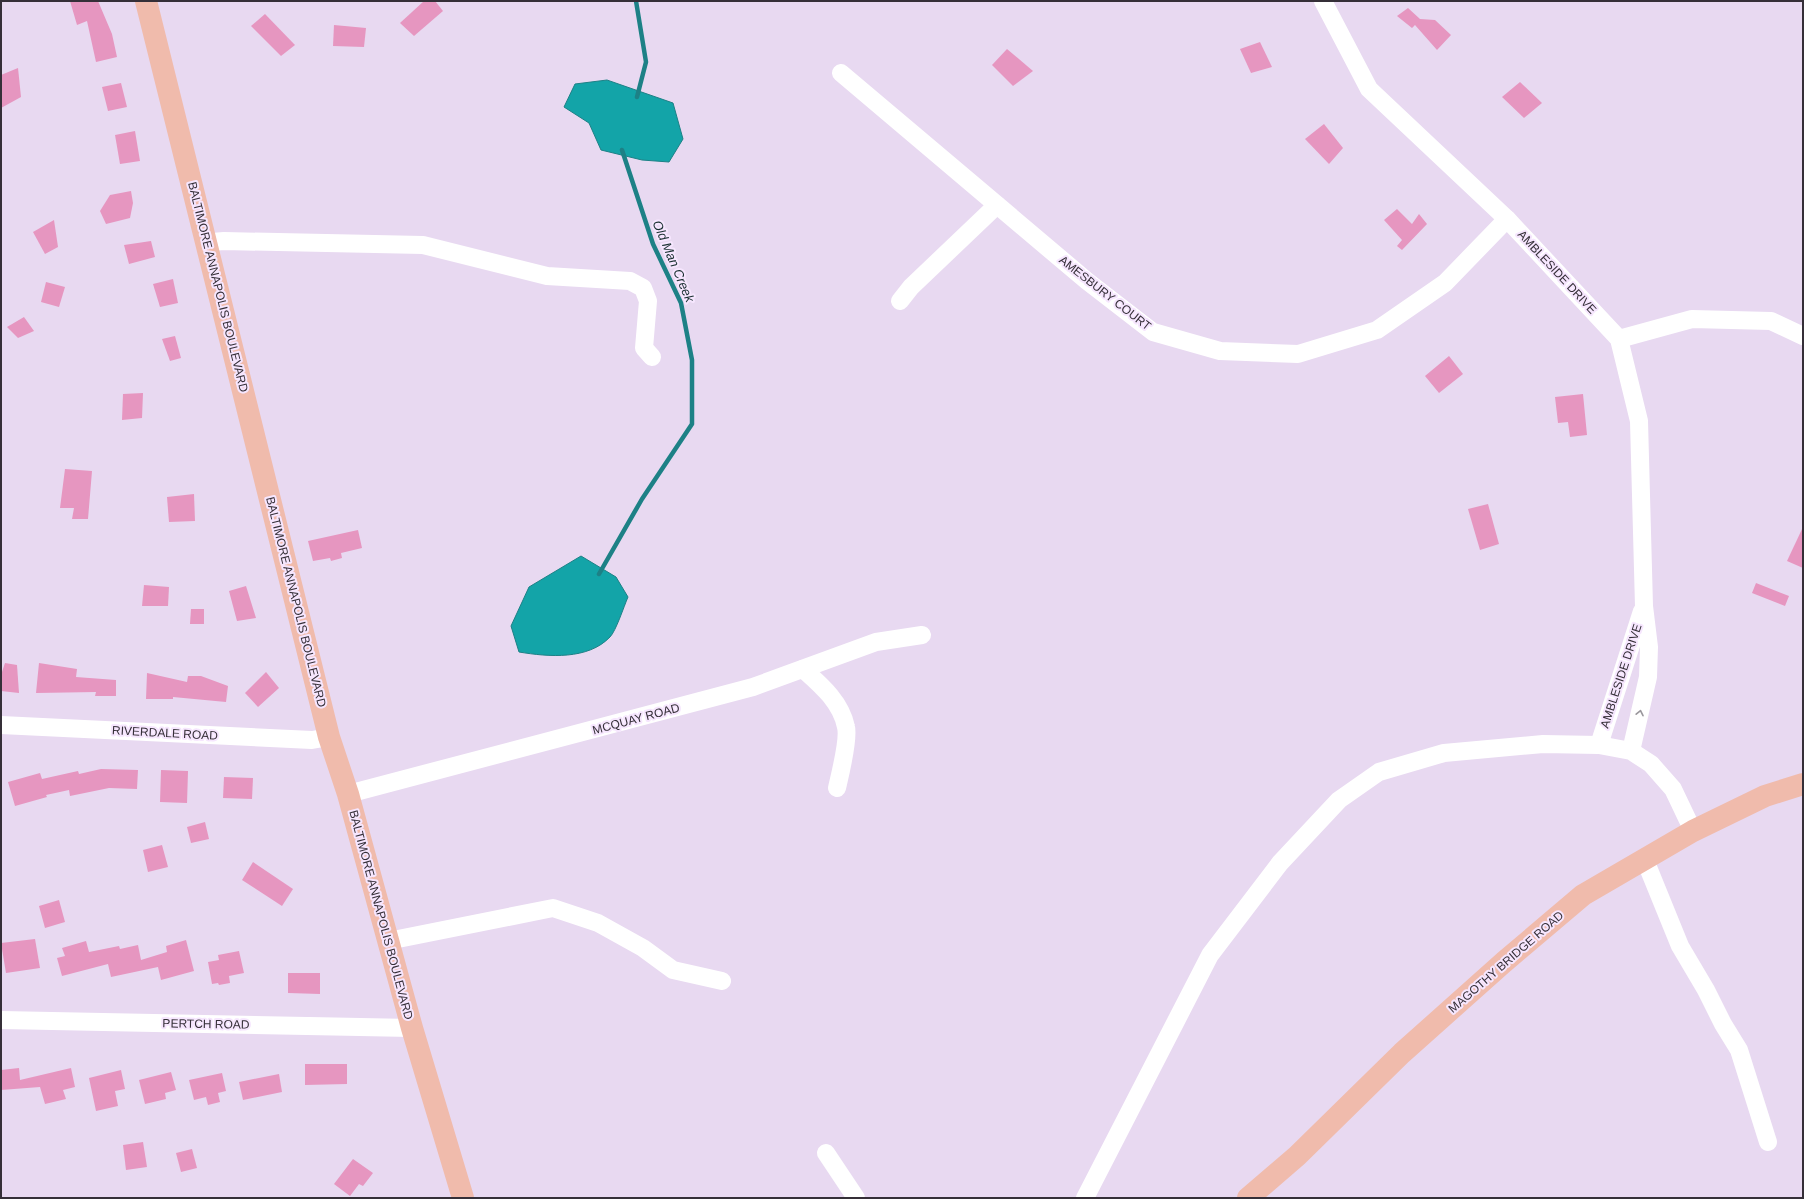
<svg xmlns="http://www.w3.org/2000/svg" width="1804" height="1199" font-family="Arial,sans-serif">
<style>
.water{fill:#13a4a8;stroke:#1d8186}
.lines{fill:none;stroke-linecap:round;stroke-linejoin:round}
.stream{stroke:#1d8186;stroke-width:4.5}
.building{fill:#e696c0}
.minor{stroke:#fff;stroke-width:18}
.major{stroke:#f0bbac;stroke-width:22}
.oneway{stroke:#9a979c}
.labels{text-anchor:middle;stroke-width:4;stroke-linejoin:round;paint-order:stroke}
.street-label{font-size:12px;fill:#352f38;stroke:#f6e6fe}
.water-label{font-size:13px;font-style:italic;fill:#192f30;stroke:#f6e6fe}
</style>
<rect width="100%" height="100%" fill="#e8d9f1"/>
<g class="water">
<path d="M 607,80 L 673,103 L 683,139 L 669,162 L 642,160 L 601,150 L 589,123 L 564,107 L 575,84 Z"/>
<path d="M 581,556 L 616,577 L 628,597 C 624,606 616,631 610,637 C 588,660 549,657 519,652 L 511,626 L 529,587 Z"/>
</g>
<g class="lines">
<g class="stream">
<path d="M 636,1 L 646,62 L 637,97"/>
<path d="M 599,574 L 642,499 L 692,424 L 692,360 L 681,303 L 653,244 L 622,150"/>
</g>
</g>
<g class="building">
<path d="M 70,1 L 98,1 L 112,34 L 117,57 L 96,62 L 87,21 L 77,25 Z"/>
<path d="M 424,1 L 435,1 L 443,11 L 414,36 L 400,23 Z"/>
<path d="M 1408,8 L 1420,19 L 1435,20 L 1451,35 L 1437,50 L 1415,25 L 1412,28 L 1397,16 Z"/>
<path d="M 265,14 L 295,45 L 281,56 L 251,26 Z"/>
<path d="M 334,25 L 366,28 L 364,47 L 333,46 Z"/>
<path d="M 1260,42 L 1272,67 L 1251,73 L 1240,49 Z"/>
<path d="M 1007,49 L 1033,71 L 1013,86 L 992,65 Z"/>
<path d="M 18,68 L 21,97 L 1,108 L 1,75 Z"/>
<path d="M 1520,82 L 1542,103 L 1524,118 L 1502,97 Z"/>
<path d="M 121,83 L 127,107 L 108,111 L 102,87 Z"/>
<path d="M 1324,124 L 1343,148 L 1329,164 L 1305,139 Z"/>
<path d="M 135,131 L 140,161 L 120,164 L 115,135 Z"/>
<path d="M 131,191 L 133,203 L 130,218 L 106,224 L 100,211 L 110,195 Z"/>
<path d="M 1397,209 L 1412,224 L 1419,214 L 1427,224 L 1402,250 L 1397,246 L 1402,240 L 1384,220 Z"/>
<path d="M 54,220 L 58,247 L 45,254 L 33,232 Z"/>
<path d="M 151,241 L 155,257 L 129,264 L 124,245 Z"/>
<path d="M 173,279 L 178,303 L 160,307 L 153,284 Z"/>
<path d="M 46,282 L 65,287 L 59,307 L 41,302 Z"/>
<path d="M 24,317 L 34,331 L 18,338 L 7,327 Z"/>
<path d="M 175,336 L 181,358 L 170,361 L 162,339 Z"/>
<path d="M 1449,356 L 1463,374 L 1439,393 L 1425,376 Z"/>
<path d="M 143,393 L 142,418 L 122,420 L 123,394 Z"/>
<path d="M 1583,394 L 1587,435 L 1570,437 L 1568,422 L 1558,423 L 1555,397 Z"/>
<path d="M 65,469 L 92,471 L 88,519 L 72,519 L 74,508 L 60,508 Z"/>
<path d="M 194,494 L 195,521 L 169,522 L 167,497 Z"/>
<path d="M 1488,504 L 1499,544 L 1480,550 L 1468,509 Z"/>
<path d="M 1803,527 L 1803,568 L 1787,561 Z"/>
<path d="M 358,530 L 362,548 L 341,553 L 342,558 L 331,561 L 330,558 L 313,561 L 308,541 Z"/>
<path d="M 1756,583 L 1789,596 L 1785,606 L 1752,593 Z"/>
<path d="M 144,585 L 169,587 L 168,606 L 142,606 Z"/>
<path d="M 246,586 L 256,618 L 237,621 L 229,591 Z"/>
<path d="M 191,609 L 204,609 L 204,624 L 190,624 Z"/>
<path d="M 5,663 L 17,665 L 19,693 L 1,691 L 1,675 Z"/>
<path d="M 39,663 L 77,669 L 76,677 L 116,680 L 116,696 L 95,696 L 96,692 L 36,693 Z"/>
<path d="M 266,672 L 279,688 L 258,707 L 245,693 Z"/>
<path d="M 147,673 L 187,682 L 188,676 L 201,676 L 228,686 L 226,702 L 173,697 L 173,699 L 146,699 Z"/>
<path d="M 101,769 L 138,770 L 137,789 L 109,788 L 70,796 L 69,790 L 46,795 L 47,797 L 15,806 L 8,782 L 40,773 L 42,779 L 78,771 L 79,774 Z"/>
<path d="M 161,770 L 188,771 L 187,803 L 160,802 Z"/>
<path d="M 224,777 L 253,778 L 252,799 L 223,798 Z"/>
<path d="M 205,822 L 209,839 L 191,843 L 187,827 Z"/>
<path d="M 162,845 L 168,867 L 148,872 L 143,850 Z"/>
<path d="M 253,862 L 293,889 L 282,906 L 242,880 Z"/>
<path d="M 59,900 L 65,922 L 45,928 L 39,906 Z"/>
<path d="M 35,939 L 40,968 L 6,973 L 1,943 Z"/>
<path d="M 186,940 L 194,971 L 161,980 L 158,967 L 111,977 L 108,964 L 62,976 L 57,958 L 65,956 L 62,948 L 86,941 L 89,952 L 119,946 L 120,949 L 138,945 L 141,960 L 167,952 L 166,946 Z"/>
<path d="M 239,951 L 244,973 L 229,976 L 230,983 L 219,985 L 218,983 L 212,984 L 208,962 L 219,960 L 218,955 Z"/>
<path d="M 288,973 L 320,973 L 320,994 L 288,993 Z"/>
<path d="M 305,1064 L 347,1064 L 347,1084 L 305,1085 Z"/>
<path d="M 19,1068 L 20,1080 L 71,1068 L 75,1087 L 63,1090 L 66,1099 L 45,1104 L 40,1087 L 1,1090 L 1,1070 Z"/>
<path d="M 121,1070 L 125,1089 L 115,1091 L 118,1106 L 96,1111 L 89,1078 Z"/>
<path d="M 171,1072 L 176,1090 L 165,1093 L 166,1099 L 145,1104 L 139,1080 Z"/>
<path d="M 222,1073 L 226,1091 L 218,1093 L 220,1102 L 208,1105 L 206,1097 L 194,1100 L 189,1080 Z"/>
<path d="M 279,1074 L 282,1092 L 243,1100 L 239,1082 Z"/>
<path d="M 143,1142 L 147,1167 L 126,1170 L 123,1145 Z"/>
<path d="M 192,1149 L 197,1168 L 181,1172 L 176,1153 Z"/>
<path d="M 353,1159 L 373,1173 L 363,1186 L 359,1184 L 350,1196 L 334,1184 Z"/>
</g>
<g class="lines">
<g class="minor">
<path d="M 1323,1 L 1369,89 L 1507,219 L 1619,339 L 1639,421 L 1644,606 L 1649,647 L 1648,677 L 1631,751"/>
<path d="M 841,73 L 1087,281 L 1153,332 L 1220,351 L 1298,354 L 1377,330 L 1445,283 L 1507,219"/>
<path d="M 207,246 L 212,242 L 224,241 L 423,245 L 547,276 L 630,281 L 643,288 L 648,301 L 644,348 L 652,357"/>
<path d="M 900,301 L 911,287 L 997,205"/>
<path d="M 1619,339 L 1692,319 L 1771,321 L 1803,336"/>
<path d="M 803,669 C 821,685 841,702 846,727 C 849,739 840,775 837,788"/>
<path d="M 1,725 L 312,740 L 329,737"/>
<path d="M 1599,745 L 1642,611"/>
<path d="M 348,794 L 753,687 L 876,642 L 922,635"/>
<path d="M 1645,860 L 1680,946 L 1706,990 L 1723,1024 L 1739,1050 L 1768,1142"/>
<path d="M 388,941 L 553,908 L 598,923 L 643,948 L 673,970 L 722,981"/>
<path d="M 1,1020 L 412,1028"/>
<path d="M 826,1153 L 856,1198"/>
<path d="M 1085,1198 L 1210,955 L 1280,863 L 1339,800 L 1379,772 L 1444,753 L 1543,744 L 1599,745 L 1631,751 L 1651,764 L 1673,789 L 1693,831"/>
</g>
<g class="major">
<path d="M 146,1 L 329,737 L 348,794 L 412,1028 L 463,1198"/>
<path d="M 1248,1198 L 1297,1156 L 1402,1053 L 1504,962 L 1583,895 L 1693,831 L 1765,796 L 1803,784"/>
</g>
</g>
<defs><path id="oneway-chevron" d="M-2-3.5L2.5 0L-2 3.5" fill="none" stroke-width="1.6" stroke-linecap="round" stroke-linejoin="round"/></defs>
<use class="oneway" href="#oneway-chevron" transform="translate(1640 713) rotate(-78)"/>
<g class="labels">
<g class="street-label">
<text transform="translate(1557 272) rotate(47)" y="4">AMBLESIDE DRIVE</text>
<text transform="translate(218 287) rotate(76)" y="4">BALTIMORE ANNAPOLIS BOULEVARD</text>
<text transform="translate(1105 293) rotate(38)" y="4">AMESBURY COURT</text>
<text transform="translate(296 602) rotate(76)" y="4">BALTIMORE ANNAPOLIS BOULEVARD</text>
<text transform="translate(1621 676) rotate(-72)" y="4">AMBLESIDE DRIVE</text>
<text transform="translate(636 719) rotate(-15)" y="4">MCQUAY ROAD</text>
<text transform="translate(165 733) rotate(3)" y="4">RIVERDALE ROAD</text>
<text transform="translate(381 915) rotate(75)" y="4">BALTIMORE ANNAPOLIS BOULEVARD</text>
<text transform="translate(1506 962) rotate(-41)" y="4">MAGOTHY BRIDGE ROAD</text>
<text transform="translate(206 1024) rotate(1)" y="4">PERTCH ROAD</text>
</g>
<g class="water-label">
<text transform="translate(674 261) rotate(67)" y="5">Old Man Creek</text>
</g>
</g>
<rect width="1804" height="1199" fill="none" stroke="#352f38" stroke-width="4"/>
</svg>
